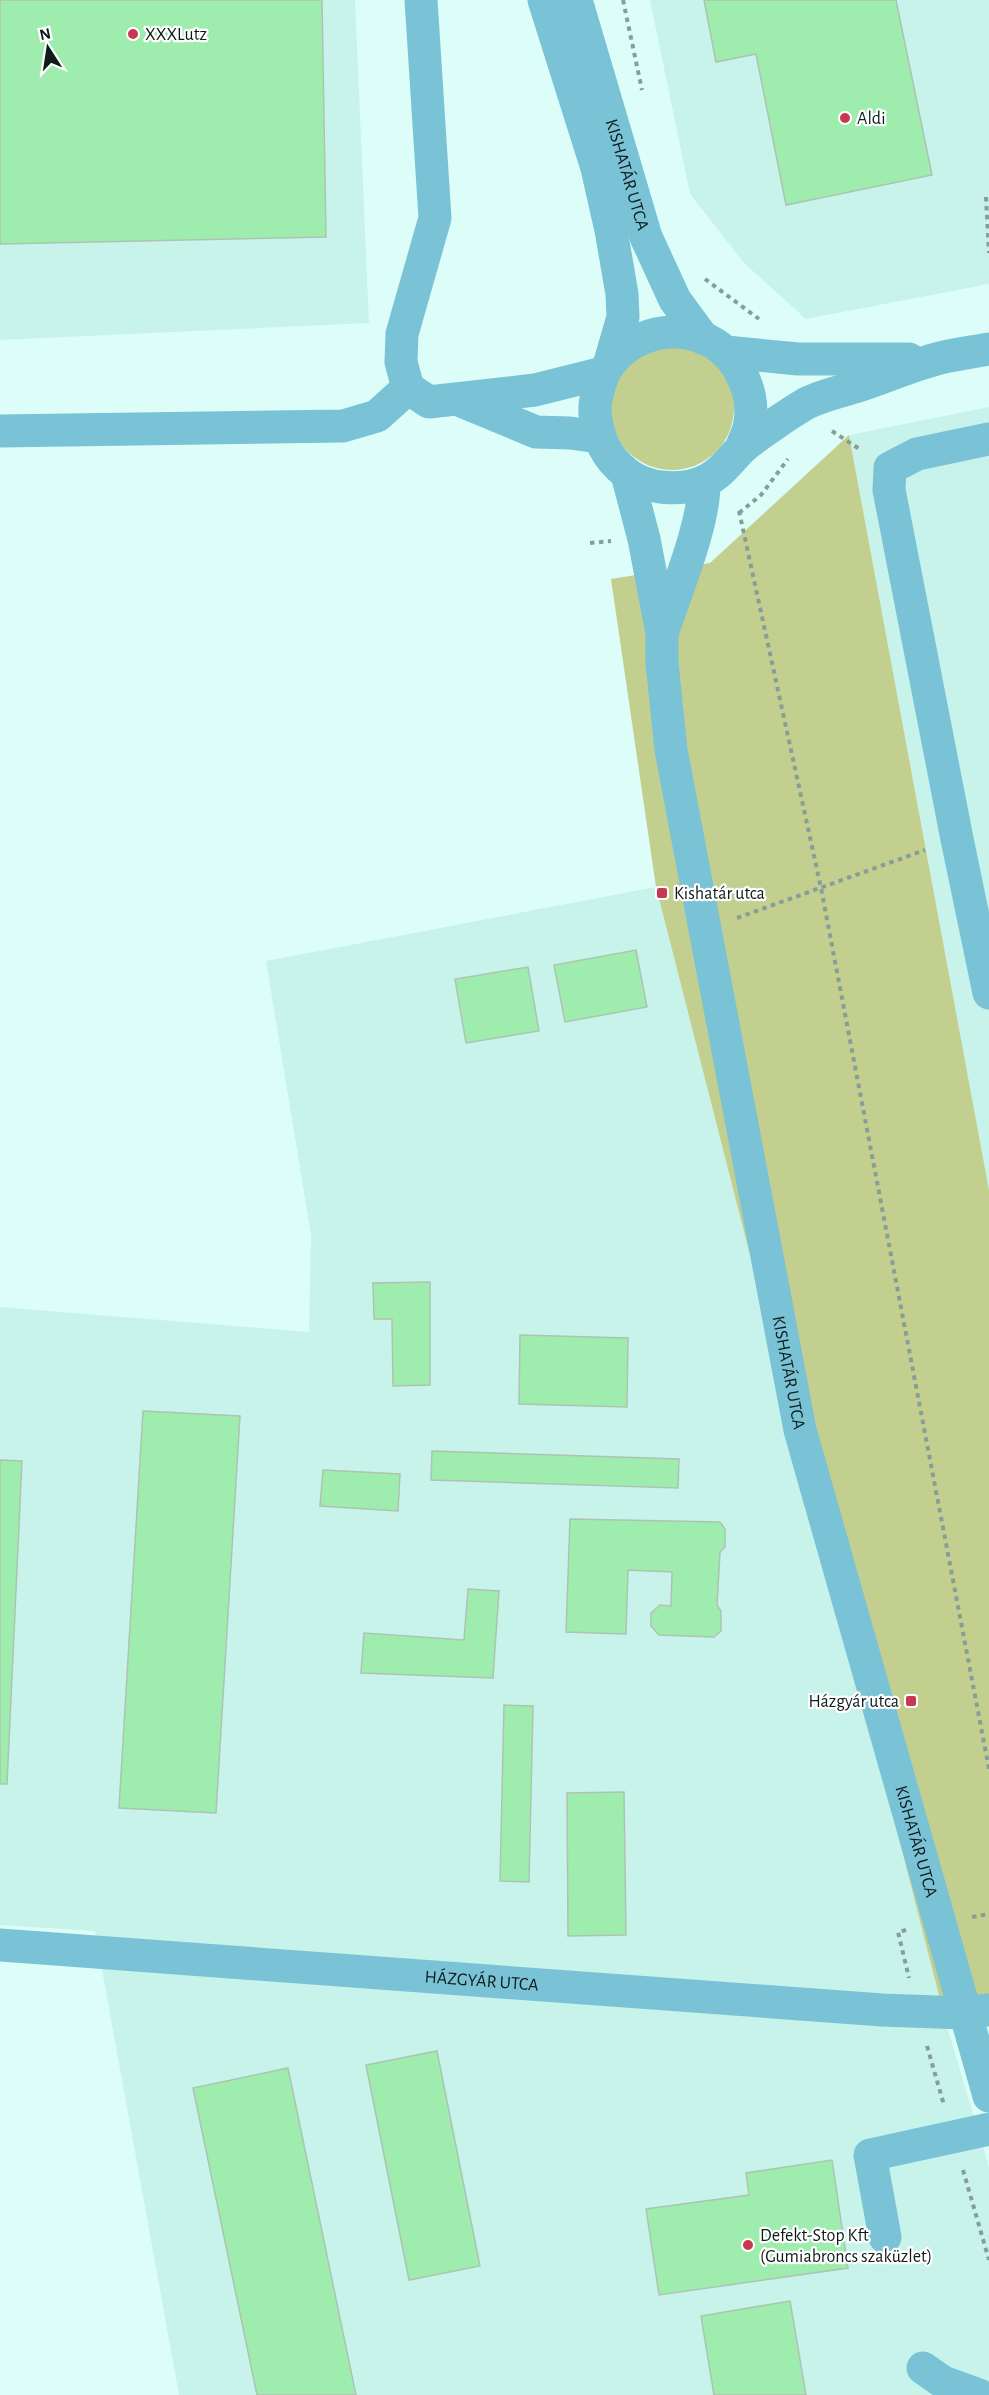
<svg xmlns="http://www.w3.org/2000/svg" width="989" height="2395" font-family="'Alegreya Sans',sans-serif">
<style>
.built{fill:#c8f3eb}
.green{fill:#c3cf8e}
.building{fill:#9fecaf;stroke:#aec3b1;stroke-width:1.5}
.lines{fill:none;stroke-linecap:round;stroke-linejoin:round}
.path{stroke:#869e99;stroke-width:4;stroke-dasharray:4.5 4.5;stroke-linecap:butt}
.minor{stroke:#7ac3d7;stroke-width:33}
.poi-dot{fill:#c83850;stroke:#fff;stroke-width:2}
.labels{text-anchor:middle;stroke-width:4.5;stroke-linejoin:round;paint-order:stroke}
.poi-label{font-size:18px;fill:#0f1b19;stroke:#fff;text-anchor:start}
.street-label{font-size:18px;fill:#0f1b19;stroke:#fff}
</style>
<rect width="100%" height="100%" fill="#ddfef8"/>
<g class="built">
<path d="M 0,0 L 355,0 L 369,323 L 0,340 Z"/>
<path d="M 650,0 L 989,0 L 989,284 L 806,319 L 744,263 L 690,194 Z"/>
<path d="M 989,407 L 989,1190 L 849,435 Z"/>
<path d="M 656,887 L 946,2023 L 989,2167 L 989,2395 L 179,2395 L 95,1931 L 0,1925 L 0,1307 L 309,1332 L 311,1235 L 266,961 Z"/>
</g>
<g class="green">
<circle cx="672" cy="408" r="62"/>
<path d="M 849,435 L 989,1190 L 989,2013 L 946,2023 L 656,887 L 611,579 L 710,563 Z"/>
</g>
<g class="building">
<path d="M 0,0 L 322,0 L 326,237 L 0,244 Z"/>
<path d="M 704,0 L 896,0 L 932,175 L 786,205 L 756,54 L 716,62 Z"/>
<path d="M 636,950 L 647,1007 L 565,1022 L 554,965 Z"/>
<path d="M 528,967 L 539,1031 L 466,1043 L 455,979 Z"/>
<path d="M 430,1282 L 430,1385 L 393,1386 L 392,1319 L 374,1319 L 373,1283 Z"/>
<path d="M 520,1335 L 628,1338 L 627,1407 L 519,1404 Z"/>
<path d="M 143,1411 L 240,1416 L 216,1813 L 119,1808 Z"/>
<path d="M 432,1451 L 679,1459 L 678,1488 L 431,1480 Z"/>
<path d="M 0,1460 L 22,1461 L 7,1784 L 0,1784 Z"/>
<path d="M 323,1470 L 400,1474 L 398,1511 L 320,1506 Z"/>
<path d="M 570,1519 L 720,1522 L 725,1529 L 725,1547 L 720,1552 L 717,1605 L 721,1611 L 721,1631 L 714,1637 L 659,1635 L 651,1626 L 651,1613 L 660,1605 L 671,1606 L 672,1572 L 628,1570 L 626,1634 L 566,1632 Z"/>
<path d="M 468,1589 L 499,1591 L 493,1678 L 361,1673 L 364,1633 L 464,1640 Z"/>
<path d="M 504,1705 L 533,1706 L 529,1882 L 500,1881 Z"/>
<path d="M 624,1792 L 626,1935 L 568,1936 L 567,1793 Z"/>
<path d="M 437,2051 L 480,2266 L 409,2280 L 366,2065 Z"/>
<path d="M 288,2068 L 356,2395 L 257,2395 L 193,2088 Z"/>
<path d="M 832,2160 L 848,2268 L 659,2295 L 646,2209 L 749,2195 L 746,2173 Z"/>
<path d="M 790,2301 L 806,2395 L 714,2395 L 701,2316 Z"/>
</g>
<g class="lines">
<g class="path">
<path d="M 623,0 L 642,90"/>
<path d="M 986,197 L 989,253"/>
<path d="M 705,279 L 759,319"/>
<path d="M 832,431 L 861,450"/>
<path d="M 739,511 L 821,888 L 989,1769"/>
<path d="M 739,513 L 761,495 L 788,459"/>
<path d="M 590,543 L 611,541"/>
<path d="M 737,918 L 925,850"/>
<path d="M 972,1917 L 989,1914"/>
<path d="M 906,1930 L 898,1932 L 909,1978"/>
<path d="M 927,2046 L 944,2105"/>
<path d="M 963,2170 L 989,2260"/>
</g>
<g class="minor">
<path d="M 421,0 L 435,218 L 402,334 L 401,362 L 408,388 L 429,402 L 535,390 L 603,373"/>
<path d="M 544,0 L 597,168 L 611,230 L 622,294 L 623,317 L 610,362"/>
<path id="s1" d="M 576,0 L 646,237 L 675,300 L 703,338"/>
<path d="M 726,352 L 798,359 L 909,359"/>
<path d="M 459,400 L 536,432 L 570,433 L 599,437"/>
<path d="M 0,431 L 343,426 L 377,416 L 408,388"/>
<path d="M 989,439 L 917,454 L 890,468 L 889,490 L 957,839 L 989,993"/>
<path d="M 741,449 C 744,440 749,431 750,423 C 755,389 736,351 703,338 C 664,321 612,342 600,384 C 597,394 594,403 595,414 C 599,440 605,456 626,473 C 646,489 679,492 703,482 C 720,475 728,462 740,450 C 751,439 793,411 807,403 C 823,395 842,391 858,386 C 885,377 913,365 940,358 C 956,354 973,352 989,349"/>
<path id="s2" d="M 627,474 L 644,539 L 662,633 L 662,663 L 671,750 L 800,1430 L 989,2096"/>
<path d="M 663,631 C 676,591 705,523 704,482"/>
<path id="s3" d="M 0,1945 L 882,2010 L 964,2013 L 989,2010"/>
<path d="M 885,2237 L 870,2155 L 989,2129"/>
<path d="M 923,2368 L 943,2382 L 979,2395"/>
</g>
</g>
<g class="poi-dot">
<circle cx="133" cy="34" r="6"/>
<circle cx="845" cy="118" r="6"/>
<rect x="656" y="887" width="12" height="12" rx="3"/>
<rect x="905" y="1695" width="12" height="12" rx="3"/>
<circle cx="748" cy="2245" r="6"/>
</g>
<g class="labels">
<g class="poi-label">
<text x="145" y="40">XXXLutz</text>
<text x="857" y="124">Aldi</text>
<text x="674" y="899">Kishatár utca</text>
<text x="899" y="1707" text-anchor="end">Házgyár utca</text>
<text x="760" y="2241">Defekt-Stop Kft<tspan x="760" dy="21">(Gumiabroncs szaküzlet)</tspan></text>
</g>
<g class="street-label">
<text dy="6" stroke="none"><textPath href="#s1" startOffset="182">KISHATÁR UTCA</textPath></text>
<text dy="6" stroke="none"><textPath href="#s2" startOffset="914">KISHATÁR UTCA</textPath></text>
<text dy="6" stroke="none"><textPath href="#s2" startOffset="1400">KISHATÁR UTCA</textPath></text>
<text dy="6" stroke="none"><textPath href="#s3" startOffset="483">HÁZGYÁR UTCA</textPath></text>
</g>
</g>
<g transform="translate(48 48) rotate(348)" stroke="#ffffff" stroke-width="4.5" paint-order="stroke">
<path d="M0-4.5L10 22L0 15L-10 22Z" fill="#0f1b19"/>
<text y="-9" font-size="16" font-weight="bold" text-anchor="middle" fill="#0f1b19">N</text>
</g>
</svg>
